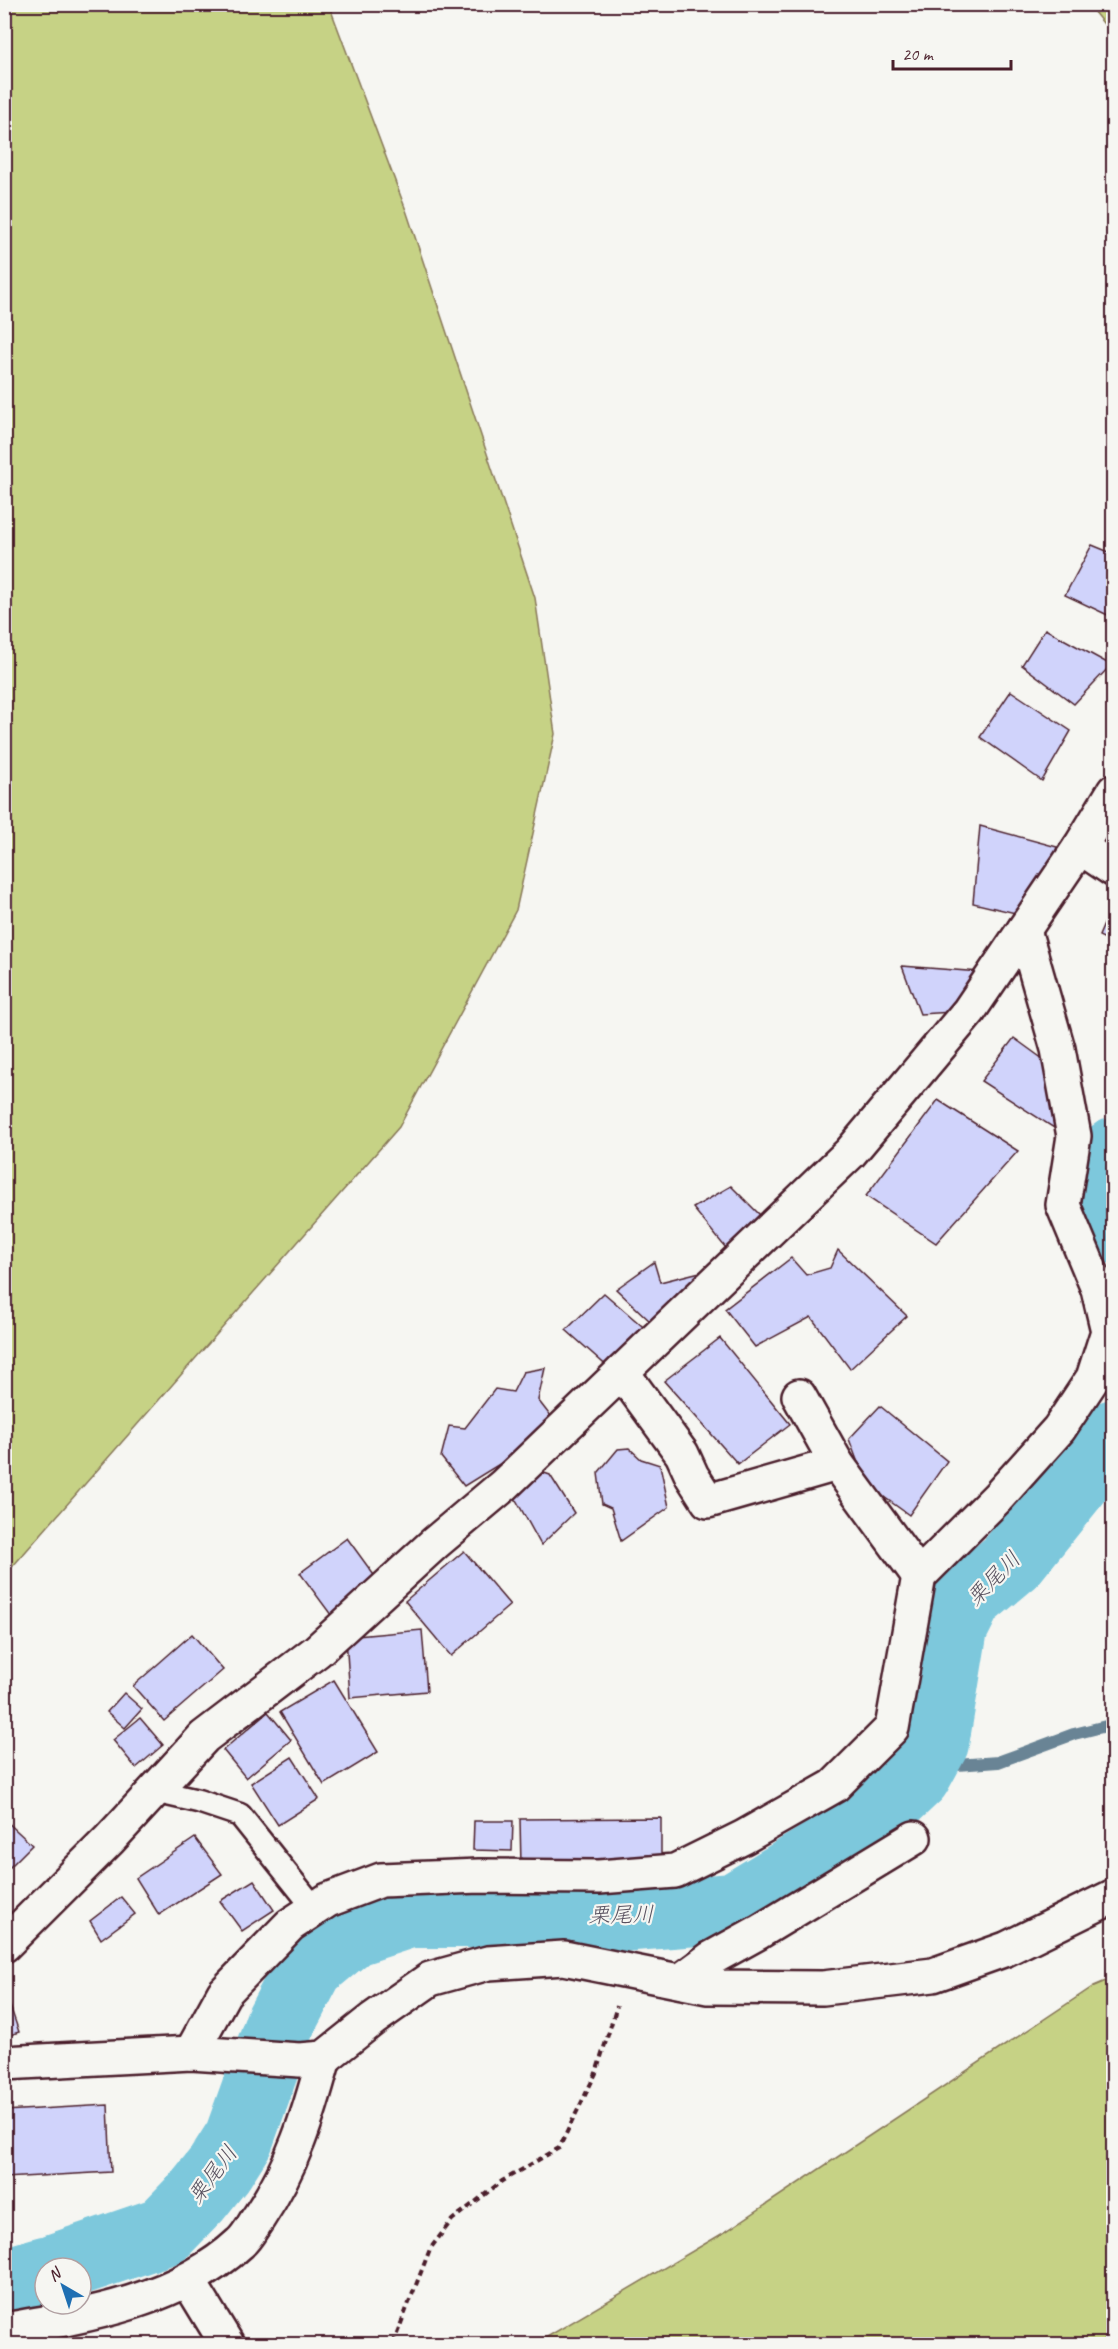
<svg xmlns="http://www.w3.org/2000/svg" width="1118" height="2349" font-family="Caveat,'Klee One',sans-serif">
<style>
.green{fill:#c6d285;stroke:#887858;stroke-width:1.5}
.lines{fill:none;stroke-linecap:round;stroke-linejoin:round}
.stream{stroke:#698495;stroke-width:12}
.river{stroke:#7dc8dc;stroke-width:70}
.building{fill:#d0d3fb;stroke:#4a1f2b;stroke-width:1.5}
.service-casing{stroke:#4a1f2b;stroke-width:27}
.minor-casing{stroke:#4a1f2b;stroke-width:38}
.path{stroke:#4a1f2b;stroke-width:4;stroke-dasharray:6 4.5;stroke-linecap:butt}
.service{stroke:#f6f6f2;stroke-width:22}
.minor{stroke:#f6f6f2;stroke-width:33}
.labels{text-anchor:middle;stroke-width:4.5;stroke-linejoin:round;paint-order:stroke}
.water-label{font-size:22px;font-style:italic;fill:#595260;stroke:#f6f6f2}
</style>
<rect width="100%" height="100%" fill="#f6f6f2"/>
<filter id="ink" filterUnits="userSpaceOnUse"><feTurbulence type="fractalNoise" baseFrequency=".0167" numOctaves="2"/><feDisplacementMap in="SourceGraphic" scale="12" xChannelSelector="R" yChannelSelector="G"/><feConvolveMatrix kernelMatrix="1 2 1 2 8 2 1 2 1" color-interpolation-filters="sRGB"/></filter>
<g filter="url(#ink)">
<g class="green">
<path d="M 5,4 L 329,5 L 407,213 L 535,598 L 555,734 L 516,910 L 399,1127 L 5,1575 Z"/>
<path d="M 1088,5 L 1113,5 L 1113,35 Z"/>
<path d="M 1113,1978 L 1113,2344 L 535,2344 L 725,2232 L 1094,1986 Z"/>
</g>
<g class="lines">
<path class="stream" d="M 943,1766 L 998,1762 L 1074,1734 L 1114,1724"/>
<g class="river">
<path d="M 1114,1153 L 1101,1170 L 1100,1193 L 1114,1229"/>
<path d="M 56,2268 L 164,2231 L 196,2198 L 220,2168 L 239,2138 L 280,2023 L 310,1966 L 351,1932 L 409,1913 L 551,1913 L 620,1917 L 734,1908 L 829,1850 L 865,1824 L 916,1776 L 934,1743 L 953,1628 L 968,1598 L 1011,1562 L 1114,1434"/>
<path d="M 4,2283 L 45,2271"/>
</g>
</g>
<g class="building">
<path d="M 1092,545 L 1114,554 L 1112,617 L 1065,595 Z"/>
<path d="M 1045,629 L 1111,665 L 1074,704 L 1022,665 Z"/>
<path d="M 1011,691 L 1071,731 L 1042,781 L 980,737 Z"/>
<path d="M 980,826 L 1057,847 L 1032,917 L 973,903 Z"/>
<path d="M 1114,901 L 1114,943 L 1099,936 Z"/>
<path d="M 902,966 L 980,972 L 969,1011 L 920,1014 Z"/>
<path d="M 1014,1038 L 1080,1086 L 1054,1128 L 981,1081 Z"/>
<path d="M 938,1100 L 1018,1151 L 936,1243 L 866,1196 Z"/>
<path d="M 731,1186 L 765,1220 L 730,1253 L 693,1208 Z"/>
<path d="M 838,1250 L 907,1316 L 850,1369 L 811,1317 L 755,1347 L 725,1309 L 791,1258 L 806,1275 L 830,1268 Z"/>
<path d="M 654,1262 L 660,1282 L 708,1270 L 673,1299 L 651,1322 L 616,1289 Z"/>
<path d="M 604,1293 L 657,1339 L 610,1369 L 566,1330 Z"/>
<path d="M 720,1338 L 790,1424 L 738,1464 L 664,1381 Z"/>
<path d="M 545,1368 L 538,1400 L 559,1427 L 464,1486 L 441,1457 L 449,1426 L 465,1428 L 495,1389 L 513,1392 L 523,1372 Z"/>
<path d="M 880,1406 L 947,1461 L 909,1515 L 866,1484 L 849,1439 Z"/>
<path d="M 629,1448 L 641,1459 L 660,1465 L 669,1507 L 621,1541 L 611,1508 L 602,1504 L 598,1473 L 618,1449 Z"/>
<path d="M 532,1469 L 550,1475 L 574,1513 L 541,1545 L 515,1498 Z"/>
<path d="M 347,1538 L 387,1593 L 340,1627 L 300,1573 Z"/>
<path d="M 464,1551 L 510,1605 L 451,1656 L 405,1601 Z"/>
<path d="M 422,1630 L 427,1691 L 350,1698 L 346,1637 Z"/>
<path d="M 192,1634 L 223,1670 L 164,1721 L 133,1686 Z"/>
<path d="M 334,1680 L 378,1752 L 324,1785 L 280,1712 Z"/>
<path d="M 124,1693 L 142,1709 L 125,1728 L 107,1712 Z"/>
<path d="M 268,1712 L 291,1740 L 246,1778 L 223,1750 Z"/>
<path d="M 140,1718 L 163,1745 L 136,1768 L 113,1740 Z"/>
<path d="M 292,1757 L 319,1799 L 278,1825 L 251,1783 Z"/>
<path d="M 661,1818 L 661,1865 L 521,1866 L 520,1819 Z"/>
<path d="M 4,1819 L 32,1845 L 4,1873 Z"/>
<path d="M 474,1821 L 513,1821 L 512,1851 L 473,1850 Z"/>
<path d="M 195,1838 L 222,1874 L 159,1915 L 136,1878 Z"/>
<path d="M 254,1880 L 274,1910 L 242,1931 L 220,1901 Z"/>
<path d="M 121,1897 L 135,1914 L 101,1939 L 90,1921 Z"/>
<path d="M 8,2000 L 19,2032 L 4,2037 L 4,2001 Z"/>
<path d="M 108,2105 L 111,2172 L 4,2178 L 4,2111 Z"/>
</g>
<g class="lines">
<defs>
<path id="service" d="M 154,1791 L 198,1801 L 240,1815 L 315,1909"/>
<g id="minor">
<path d="M 1080,847 L 1114,870"/>
<path d="M 622,1372 L 682,1454 L 692,1476 L 708,1501 L 837,1464"/>
<path d="M 799,1396 L 837,1464 L 919,1576"/>
<path d="M 4,1945 L 109,1840 L 204,1737 L 317,1651 L 435,1543 L 504,1485 L 850,1153 L 969,1011 L 1080,847 L 1114,791"/>
<path d="M 680,1981 L 710,1959 L 759,1932 L 914,1838"/>
<path d="M 191,2053 L 224,1993 L 290,1925 L 328,1900 L 381,1880 L 479,1876 L 599,1877 L 675,1871 L 744,1837 L 834,1786 L 892,1728 L 919,1576 L 998,1497 L 1059,1429 L 1093,1378 L 1108,1331 L 1098,1289 L 1063,1205 L 1074,1136 L 1058,1049 L 1024,930"/>
<path d="M 4,2063 L 191,2053 L 300,2060 L 324,2058 L 373,2019 L 430,1979 L 488,1963 L 564,1958 L 708,1987 L 823,1988 L 933,1975 L 1006,1949 L 1114,1896"/>
<path d="M 188,2280 L 227,2344"/>
<path d="M 4,2330 C 85,2316 178,2301 240,2243 C 248,2236 253,2225 259,2217 C 293,2166 308,2117 324,2058"/>
</g>
</defs>
<use href="#service" class="service-casing"/>
<use href="#minor" class="minor-casing"/>
<path class="path" d="M 393,2344 L 430,2249 L 452,2220 L 502,2181 L 559,2148 L 596,2073 L 617,2006"/>
<use href="#service" class="service"/>
<use href="#minor" class="minor"/>
</g>
</g>
<g class="labels">
<g class="water-label">
<text transform="translate(993 1578) rotate(-46)" y="8">栗尾川</text>
<text transform="translate(621 1914) rotate(-1)" y="8">栗尾川</text>
<text transform="translate(212 2174) rotate(-53)" y="8">栗尾川</text>
</g>
</g>
<rect width="1118" height="2349" fill="none" stroke="#f6f6f2" stroke-width="24"/>
<rect x="12" y="12" width="1094" height="2325" fill="none" stroke="#4a1f2b" stroke-width="2" filter="url(#ink)"/>
<g transform="translate(63 2286) rotate(321)"><circle r="28" fill="#f6f6f2" stroke="#b1a0a2" stroke-width="1.5"/>
<path d="M0-4.5L10 22L0 15L-10 22Z" fill="#1f6fb2"/>
<text y="-9" font-size="16" font-weight="bold" text-anchor="middle" fill="#4a1f2b">N</text>
</g>
<path d="M893 60v9h118v-9" fill="none" stroke="#4a1f2b" stroke-width="3"/>
<text x="902" y="60" font-size="18" fill="#4a1f2b" stroke="#f6f6f2" stroke-width="4.5" paint-order="stroke">20 m</text>
</svg>
